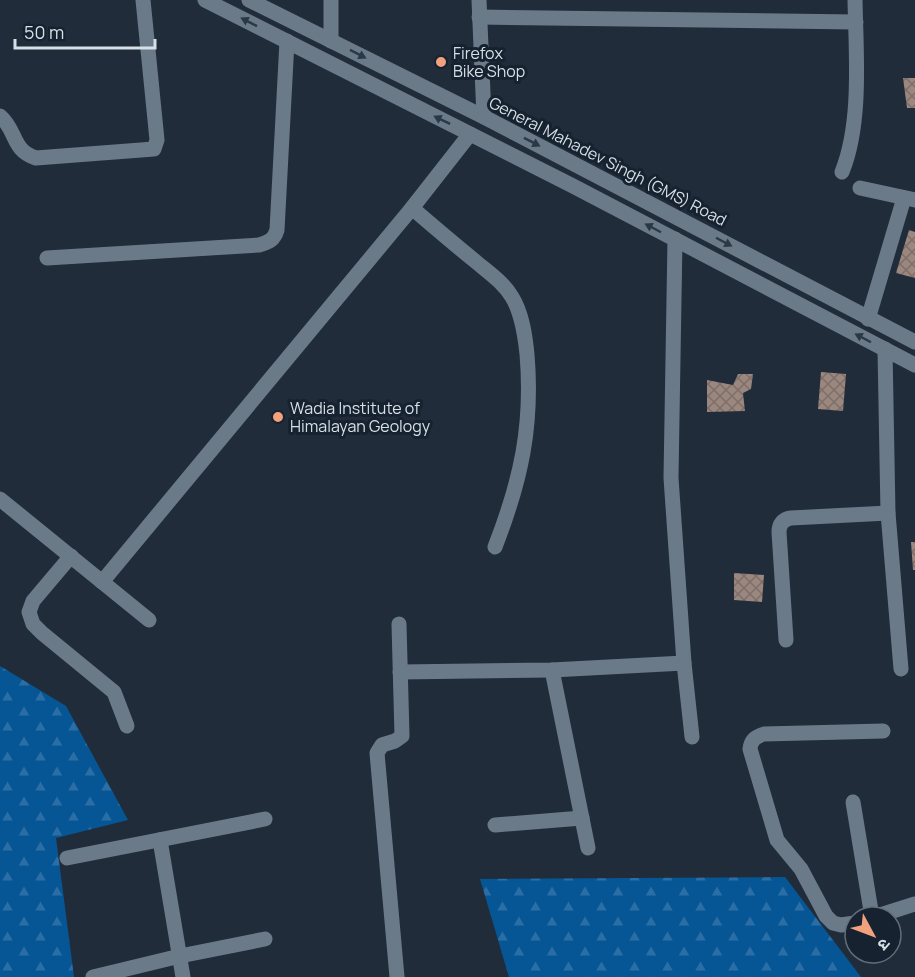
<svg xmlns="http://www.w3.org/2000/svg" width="915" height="977" font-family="Manrope,'Noto Sans Devanagari',sans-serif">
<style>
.forest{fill:url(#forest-firs)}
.building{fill:url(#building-cross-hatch)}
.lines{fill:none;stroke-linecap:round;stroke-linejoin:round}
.minor{stroke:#6b7a89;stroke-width:15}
.oneway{fill:#2b3846}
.poi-dot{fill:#f2a17e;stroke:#16222f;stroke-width:2}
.labels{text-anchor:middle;stroke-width:6;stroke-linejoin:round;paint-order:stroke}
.poi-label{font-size:16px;fill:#d7dfe7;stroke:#16222f;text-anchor:start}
.street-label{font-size:16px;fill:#d7dfe7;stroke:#16222f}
</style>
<defs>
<pattern id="forest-firs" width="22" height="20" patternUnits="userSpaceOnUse" patternTransform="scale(1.5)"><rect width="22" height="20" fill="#065696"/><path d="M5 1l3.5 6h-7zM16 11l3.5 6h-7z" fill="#2a6ea5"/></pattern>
<pattern id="building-cross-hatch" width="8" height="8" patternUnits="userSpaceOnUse" patternTransform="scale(1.5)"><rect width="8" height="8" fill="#9c877e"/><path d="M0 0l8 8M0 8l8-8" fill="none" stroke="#7c6f6a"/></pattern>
</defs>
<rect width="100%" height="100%" fill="#202c39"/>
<g class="forest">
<path d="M 0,666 L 66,706 L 128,820 L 56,838 L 74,977 L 0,977 Z"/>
<path d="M 785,877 L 861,977 L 509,977 L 480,879 Z"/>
</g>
<g class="building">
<path d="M 903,78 L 915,78 L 915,108 L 907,108 Z"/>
<path d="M 909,230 L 915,232 L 915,278 L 896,273 Z"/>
<path d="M 821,372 L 846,374 L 843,411 L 818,409 Z"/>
<path d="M 738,374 L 753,374 L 751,389 L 743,393 L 745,411 L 707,412 L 707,380 L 733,385 Z"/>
<path d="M 911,542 L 915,542 L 915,570 L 913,570 Z"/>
<path d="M 734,573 L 764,575 L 762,602 L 734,600 Z"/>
</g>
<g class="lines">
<g class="minor">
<path d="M 205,0 L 573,186 L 915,365"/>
<path d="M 249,0 L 484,117 L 915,342"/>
<path d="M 331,0 L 331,41"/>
<path d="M 479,0 L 484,117"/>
<path d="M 479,17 L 856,22"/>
<path d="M 0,116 C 17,130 11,150 36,158 L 154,149 L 157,140 L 143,0"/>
<path d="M 842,172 C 862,123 856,53 855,0"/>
<path d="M 860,188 L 915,200"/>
<path d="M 412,208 C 433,226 454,244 475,261 C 488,272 503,282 512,297 C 522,313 525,335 527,354 C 533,426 521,480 495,547"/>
<path d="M 675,239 L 671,478 L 684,663 L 692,737"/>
<path d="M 47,258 L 259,245 C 269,242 274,240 277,230 L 287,41"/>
<path d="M 868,319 L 904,198"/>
<path d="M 885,349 L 888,513 L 901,669"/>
<path d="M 0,499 L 149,620"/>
<path d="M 71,556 L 33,601 L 29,612 L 33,624 L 42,633 L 114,692 L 127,726"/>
<path d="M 102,582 L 412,208 L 470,134"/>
<path d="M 786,640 L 779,532 C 779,524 783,519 791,518 L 888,513"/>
<path d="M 552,670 L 588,848"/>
<path d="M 400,672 L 552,670 L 684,663"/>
<path d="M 853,802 L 872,917"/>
<path d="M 495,825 L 582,818"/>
<path d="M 160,840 L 183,977"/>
<path d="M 67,858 L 265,819"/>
<path d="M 874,917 L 915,904"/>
<path d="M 855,923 L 841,925 L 833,923 L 826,916 L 801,869 L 777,840 L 750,749 C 751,740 755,737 764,734 L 883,731"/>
<path d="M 93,977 L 180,956 L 265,939"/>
<path d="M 397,977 L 377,753 L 382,745 L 395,741 L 402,736 L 399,624"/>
</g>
</g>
<defs><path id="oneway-solid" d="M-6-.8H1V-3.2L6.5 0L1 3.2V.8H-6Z" transform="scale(1.5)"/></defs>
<g class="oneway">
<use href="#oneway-solid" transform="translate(249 22) rotate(-153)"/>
<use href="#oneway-solid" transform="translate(358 54) rotate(27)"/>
<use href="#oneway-solid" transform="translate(442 120) rotate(-154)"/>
<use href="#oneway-solid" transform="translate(532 142) rotate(27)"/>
<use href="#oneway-solid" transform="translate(653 228) rotate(-152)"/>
<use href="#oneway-solid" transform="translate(724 242) rotate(28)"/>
<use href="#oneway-solid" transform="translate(863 338) rotate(-152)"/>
</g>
<g class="poi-dot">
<circle cx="441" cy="62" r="6"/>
<circle cx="278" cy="417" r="6"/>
</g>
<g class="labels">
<g class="poi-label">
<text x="453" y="59">Firefox<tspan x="453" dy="18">Bike Shop</tspan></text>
<text x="290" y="414">Wadia Institute of<tspan x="290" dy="18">Himalayan Geology</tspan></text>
</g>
<g class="street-label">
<text transform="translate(608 161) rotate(27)" y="6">General Mahadev Singh (GMS) Road</text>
</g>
</g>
<g transform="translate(873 935) rotate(131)"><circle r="28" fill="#16222f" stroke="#636e79" stroke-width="1.5"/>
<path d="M0-4.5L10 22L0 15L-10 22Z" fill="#f2a17e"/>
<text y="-9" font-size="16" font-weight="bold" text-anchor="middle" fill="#d7dfe7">उ</text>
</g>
<path d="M15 39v9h140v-9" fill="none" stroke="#d7dfe7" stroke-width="3"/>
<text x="24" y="39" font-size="18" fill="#d7dfe7" stroke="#16222f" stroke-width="4.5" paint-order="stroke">50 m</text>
</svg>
